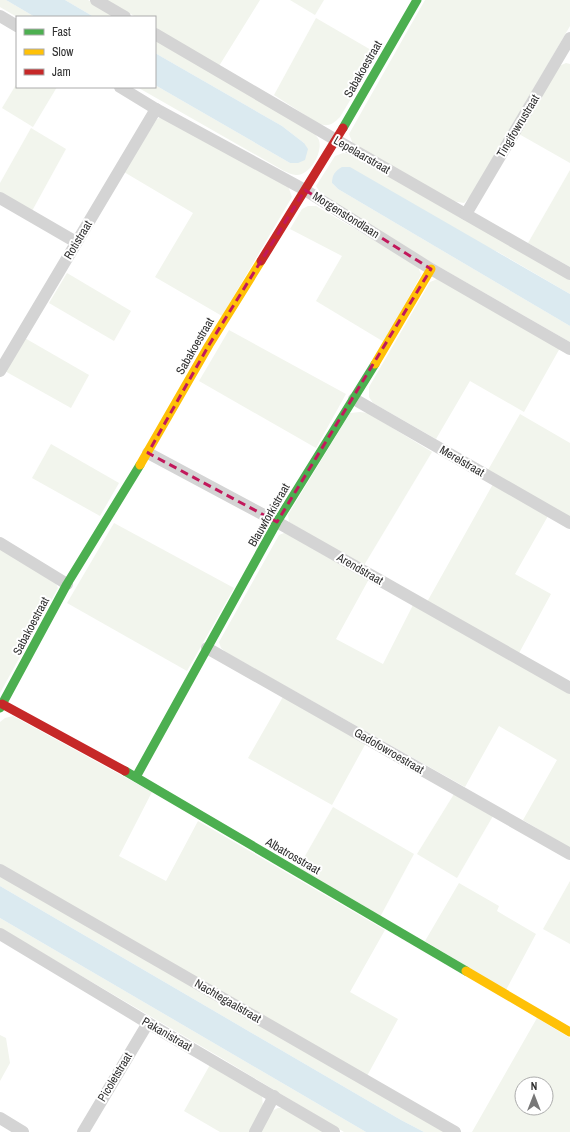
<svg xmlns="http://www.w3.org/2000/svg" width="570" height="1132" font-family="'Archivo Narrow',sans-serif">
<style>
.green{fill:#f2f5ed;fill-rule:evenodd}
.water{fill:#dbeaf0}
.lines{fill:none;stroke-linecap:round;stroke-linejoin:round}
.street{stroke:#d4d4d4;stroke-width:12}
.fast{stroke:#4caf50;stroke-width:9}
.slow{stroke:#ffc107;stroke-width:9}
.jam{stroke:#c62828;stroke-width:9}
.marked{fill:none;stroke:#c2185b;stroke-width:3;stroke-dasharray:8 5;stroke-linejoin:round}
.labels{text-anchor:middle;stroke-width:4;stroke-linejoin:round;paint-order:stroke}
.street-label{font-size:12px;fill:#303030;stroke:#fff}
</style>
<rect width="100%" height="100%" fill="#fff"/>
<g class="green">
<path d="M 0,0 L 6,0 L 35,17 L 17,17 L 0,7 Z"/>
<path d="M 65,0 L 88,0 L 117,17 L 94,17 Z"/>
<path d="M 106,0 L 260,0 L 219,66 L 155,28 L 155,17 L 136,17 Z"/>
<path d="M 290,0 L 324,0 L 315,15 Z"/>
<path d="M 425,0 L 570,0 L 570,26 L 472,195 L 464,203 L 452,201 L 353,144 L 349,134 Z"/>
<path d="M 316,18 L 378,54 L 340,117 C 333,124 329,127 319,124 L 274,95 Z"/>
<path d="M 155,39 L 303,124 C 308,128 316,134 319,140 C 323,152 310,176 296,175 C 292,175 287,172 284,171 L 137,87 L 155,87 L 155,85 L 290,163 L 304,143 L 282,126 L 155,53 Z"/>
<path d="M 566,63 L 570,64 L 570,163 L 519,134 L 559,66 Z"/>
<path d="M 17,83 L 17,87 L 57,87 L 33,127 L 2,108 Z"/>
<path d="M 164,116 L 288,186 L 292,197 L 222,316 L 155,277 L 193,213 L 124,172 L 157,119 Z"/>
<path d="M 31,128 L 66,149 L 32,211 L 0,193 L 0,183 Z"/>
<path d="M 343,153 L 350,154 L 414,190 L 570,280 L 570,294 L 498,252 L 332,183 L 338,189 L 570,326 L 570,342 L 375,230 L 320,192 L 316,186 L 335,156 Z"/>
<path d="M 570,170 L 570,267 L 528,243 Z"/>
<path d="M 308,206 L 316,206 L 418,266 L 421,275 L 384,342 L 316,301 L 342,256 L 290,229 L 302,209 Z"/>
<path d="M 67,273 L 131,311 L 114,341 L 49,303 Z"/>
<path d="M 440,278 L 560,348 L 524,412 L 470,381 L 436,439 L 373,403 L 369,397 L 369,387 L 430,282 Z"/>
<path d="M 229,330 L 346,394 L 316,448 L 199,381 Z"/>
<path d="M 23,337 L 89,375 L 71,408 L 3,370 Z"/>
<path d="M 360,412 L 368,413 L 432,452 L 363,567 L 289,522 L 288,515 L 350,413 Z"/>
<path d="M 520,414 L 570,443 L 570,518 L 488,470 Z"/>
<path d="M 51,444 L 119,483 L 100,516 L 32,478 Z"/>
<path d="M 493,484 L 548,516 L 515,574 L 551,594 L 518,655 L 427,602 Z"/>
<path d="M 114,523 L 234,588 L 187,671 L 67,603 Z"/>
<path d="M 284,533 L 290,533 L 369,579 L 336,639 L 383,664 L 413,605 L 570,694 L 570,848 L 523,820 L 557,760 L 499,726 L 465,787 L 227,653 L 221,648 L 219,642 L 279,535 Z"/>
<path d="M 0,547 L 55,581 L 58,588 L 0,693 Z"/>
<path d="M 284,695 L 366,743 L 332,805 L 248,758 Z"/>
<path d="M 13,716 L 152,792 L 119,856 L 166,881 L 198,821 L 385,930 L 350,992 L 398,1019 L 367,1076 L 0,864 L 0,722 L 5,718 Z"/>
<path d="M 454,794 L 493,816 L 457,878 L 417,854 Z"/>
<path d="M 333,807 L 414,854 L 380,917 L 297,870 Z"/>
<path d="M 0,874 L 447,1132 L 424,1132 L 401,1120 L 0,886 Z"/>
<path d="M 570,881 L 570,944 L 543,929 Z"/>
<path d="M 459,883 L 499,906 L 497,911 L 536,934 L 506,990 L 425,941 Z"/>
<path d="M 0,918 L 366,1132 L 344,1132 L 223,1059 L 0,928 Z"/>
<path d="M 537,1018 L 570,1038 L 570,1132 L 472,1132 ZM 522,1084 L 546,1084 L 546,1108 L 522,1108 Z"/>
<path d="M 0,1035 L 6,1038 L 10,1063 L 0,1081 Z"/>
<path d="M 211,1063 L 262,1095 L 263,1107 L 249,1132 L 220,1132 L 184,1111 Z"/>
<path d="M 278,1108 L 284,1108 L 330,1132 L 258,1132 L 272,1111 Z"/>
</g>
<g class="water">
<path d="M 6,0 L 65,0 L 94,17 L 35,17 Z"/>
<path d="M 155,53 L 282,126 L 304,143 L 308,149 L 305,160 L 298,163 L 290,163 L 155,85 Z"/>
<path d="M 342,167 L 350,167 L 570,294 L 570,326 L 338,189 L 332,183 C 332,175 335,171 342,167 Z"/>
<path d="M 0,886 L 401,1120 L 424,1132 L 366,1132 L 0,918 Z"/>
</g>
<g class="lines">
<g class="street">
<path d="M 96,0 L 125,17"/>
<path d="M 0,16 L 17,26"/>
<path d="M 155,34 L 336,140 L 570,274"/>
<path d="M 120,87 L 156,109 L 305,190 L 431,269 L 570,349"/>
<path d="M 0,198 L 76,242"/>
<path d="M 466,214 L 570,38"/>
<path d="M 0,371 L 156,109"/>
<path d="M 354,399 L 570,523"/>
<path d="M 148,453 L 277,522 L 570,688"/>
<path d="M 0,543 L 67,584"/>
<path d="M 207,648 L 570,854"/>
<path d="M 0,870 L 455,1132"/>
<path d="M 0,934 L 148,1023 L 334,1132"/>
<path d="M 0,1118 L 23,1132"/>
<path d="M 83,1132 L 148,1023"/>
<path d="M 255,1132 L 274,1096"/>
</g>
<g class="fast">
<path d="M 343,128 L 417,0"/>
<path d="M 0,708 L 67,584 L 140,465"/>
<path d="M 125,771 L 466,971"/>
<path d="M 136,777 L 277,522 L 375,364"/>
</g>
<g class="slow">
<path d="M 375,364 L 431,269"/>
<path d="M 140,465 L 209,345 L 261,261"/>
<path d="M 466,971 L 570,1032"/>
</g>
<g class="jam">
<path d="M 261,261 L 343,128"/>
<path d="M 2,704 L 125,771"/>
</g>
</g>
<path class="marked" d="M 305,190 L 431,269 L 277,522 L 148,453 L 209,345 Z"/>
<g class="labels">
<g class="street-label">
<text transform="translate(363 69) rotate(-60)" y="4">Sabakoestraat</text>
<text transform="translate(518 126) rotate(-59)" y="4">Tingifowrustraat</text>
<text transform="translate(362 155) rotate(30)" y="4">Lepelaarstraat</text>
<text transform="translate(346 215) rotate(32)" y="4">Morgenstondlaan</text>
<text transform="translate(78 240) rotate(-59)" y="4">Rotistraat</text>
<text transform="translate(195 346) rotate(-60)" y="4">Sabakoestraat</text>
<text transform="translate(462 461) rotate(30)" y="4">Merelstraat</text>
<text transform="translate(269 515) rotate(-60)" y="4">Blauwforkistraat</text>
<text transform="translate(360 569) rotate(30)" y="4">Arendstraat</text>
<text transform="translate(31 626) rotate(-62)" y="4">Sabakoestraat</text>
<text transform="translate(389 751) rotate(30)" y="4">Gadofowroestraat</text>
<text transform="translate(293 856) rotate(30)" y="4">Albatrosstraat</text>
<text transform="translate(228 1001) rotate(30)" y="4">Nachtegaalstraat</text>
<text transform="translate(167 1034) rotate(30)" y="4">Pakanistraat</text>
<text transform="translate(115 1077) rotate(-59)" y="4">Picoletstraat</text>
</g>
</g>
<rect x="16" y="16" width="140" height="72" fill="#ffffff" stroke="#acacac"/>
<rect x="24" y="29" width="20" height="6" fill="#4caf50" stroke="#acacac"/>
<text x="52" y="36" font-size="12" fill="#303030">Fast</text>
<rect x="24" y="49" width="20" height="6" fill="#ffc107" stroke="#acacac"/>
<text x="52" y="56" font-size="12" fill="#303030">Slow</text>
<rect x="24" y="69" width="20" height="6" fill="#c62828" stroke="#acacac"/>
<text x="52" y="76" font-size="12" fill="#303030">Jam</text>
<g transform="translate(534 1096)"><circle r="19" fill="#ffffff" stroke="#acacac"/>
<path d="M0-3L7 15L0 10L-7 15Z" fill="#787878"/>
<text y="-6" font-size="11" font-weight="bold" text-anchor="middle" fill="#303030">N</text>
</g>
</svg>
